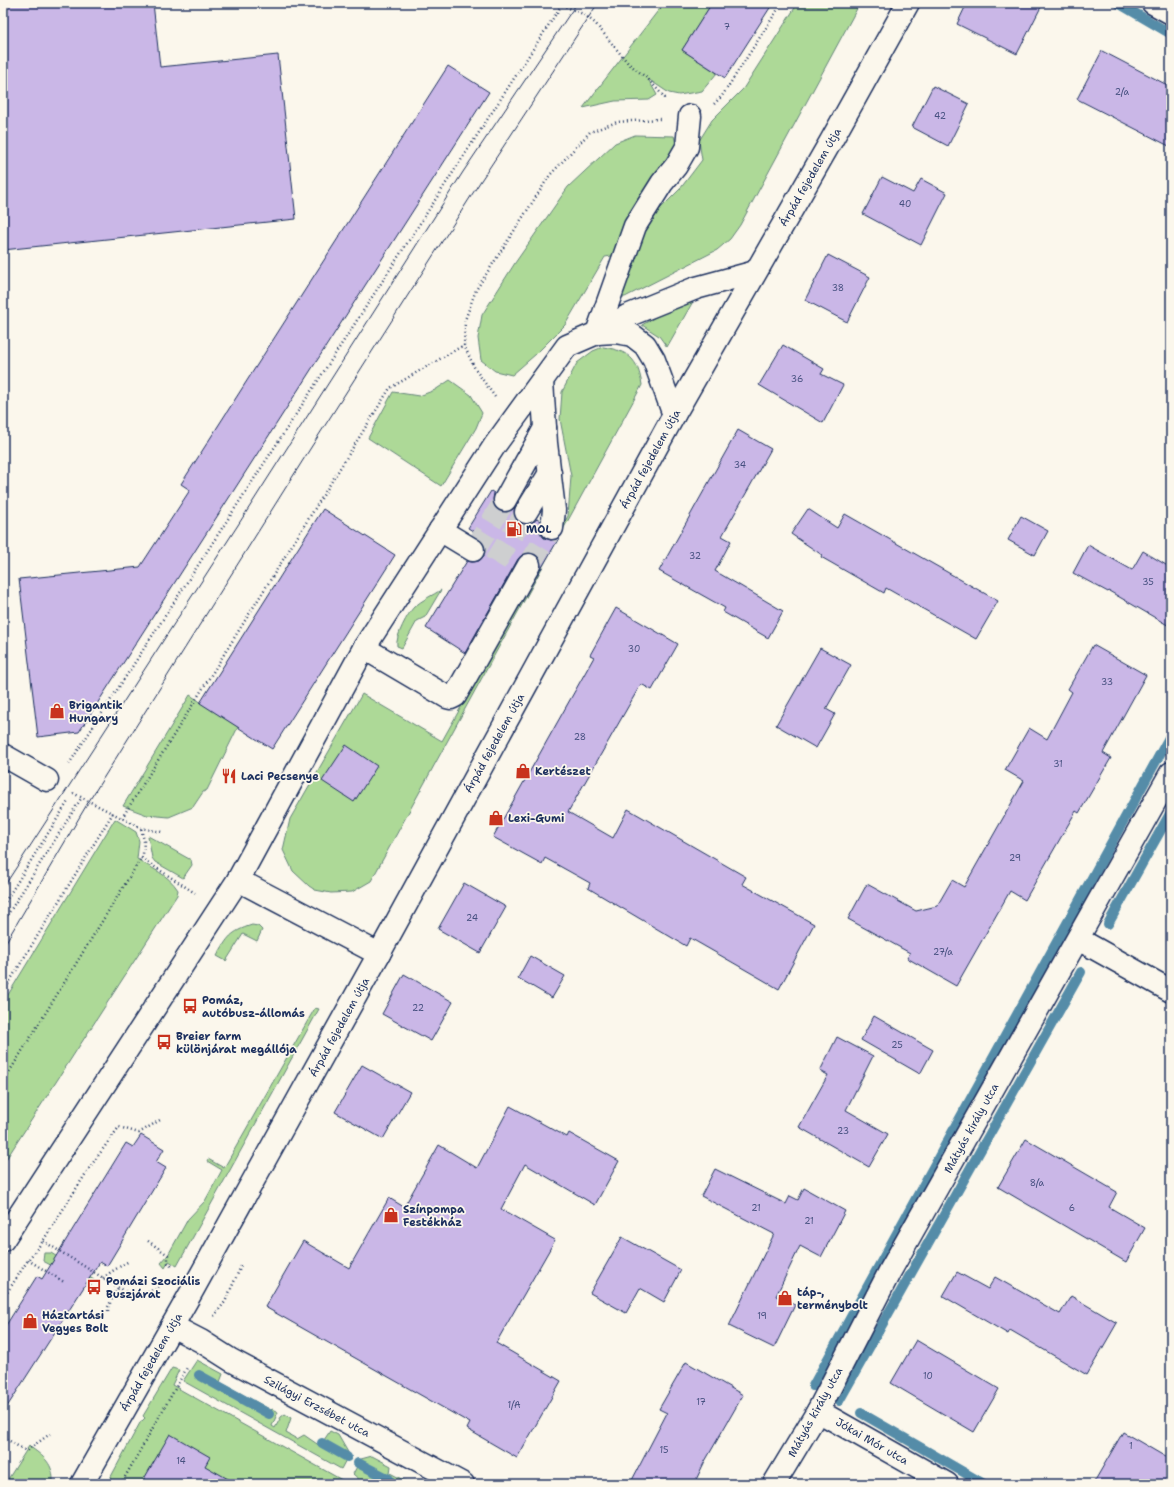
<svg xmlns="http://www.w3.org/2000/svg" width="1174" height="1487" font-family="'Shantell Sans',sans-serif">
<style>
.green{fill:#add997;stroke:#64847a}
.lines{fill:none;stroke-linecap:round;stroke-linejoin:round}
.stream{stroke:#558ca8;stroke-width:10}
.building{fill:#cab7e7;stroke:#1b2f5e}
.minor-tunnel{stroke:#cecfd0;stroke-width:22;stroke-dasharray:22 11;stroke-linecap:butt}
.minor-casing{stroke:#1b2f5e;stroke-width:25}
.major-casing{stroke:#1b2f5e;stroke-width:25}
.path{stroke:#1b2f5e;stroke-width:2.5;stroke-dasharray:1 3;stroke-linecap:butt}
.minor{stroke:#fbf7ec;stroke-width:22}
.major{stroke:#fbf7ec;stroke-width:22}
.tram{stroke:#1b2f5e;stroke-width:1}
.labels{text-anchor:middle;stroke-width:3.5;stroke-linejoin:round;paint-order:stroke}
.number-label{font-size:9px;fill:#475180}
.street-label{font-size:11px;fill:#1b2f5e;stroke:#fbf7ec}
.poi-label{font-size:11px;font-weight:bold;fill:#1b2f5e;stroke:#fbf7ec;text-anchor:start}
</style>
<rect width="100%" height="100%" fill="#fbf7ec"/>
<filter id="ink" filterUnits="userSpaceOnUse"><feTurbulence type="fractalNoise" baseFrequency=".025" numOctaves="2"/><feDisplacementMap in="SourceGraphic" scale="8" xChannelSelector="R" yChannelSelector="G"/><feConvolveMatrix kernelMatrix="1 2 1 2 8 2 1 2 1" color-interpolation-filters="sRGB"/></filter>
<g filter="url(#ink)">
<g class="green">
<path d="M 664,3 L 712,3 L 682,50 L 717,73 L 702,91 L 679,95 L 669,93 L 648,79 L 657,95 L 649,100 L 615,101 L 583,108 Z"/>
<path d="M 798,3 L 860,3 L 740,225 L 730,239 L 717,250 L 625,297 L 616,297 L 643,226 L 680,189 L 702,160 L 699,141 L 712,120 L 743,89 Z"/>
<path d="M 635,135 L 674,136 L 678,152 L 618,255 L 605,257 L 565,325 L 536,354 L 512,375 L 495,371 L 481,360 L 478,338 L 482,315 L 515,263 L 568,187 L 615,143 Z"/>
<path d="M 699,291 L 667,347 L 659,336 L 642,325 Z"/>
<path d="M 603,347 C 629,351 638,359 642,385 L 371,881 L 352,892 L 331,893 L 315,890 L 309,886 L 293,871 L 283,850 L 290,819 L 362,694 L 442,741 L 568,516 L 571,476 L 560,419 L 562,392 L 577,363 L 593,351 Z"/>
<path d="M 450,380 L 471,395 L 482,413 L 476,428 L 441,486 L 368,438 L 393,392 L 419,396 L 435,390 Z"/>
<path d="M 441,590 L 425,617 L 417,621 L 402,648 L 397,646 C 395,637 408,613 414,607 C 422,600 433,595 441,590 Z"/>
<path d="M 190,695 L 238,727 L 207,790 L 203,792 L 193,807 L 169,817 L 147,815 L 123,806 Z"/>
<path d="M 115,819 L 136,832 L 139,841 L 137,859 C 152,869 168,874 178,890 L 177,895 L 3,1164 L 3,1003 Z"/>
<path d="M 148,836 L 191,860 L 192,865 L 183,878 L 155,862 L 152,858 Z"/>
<path d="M 252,925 L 258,926 L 262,930 L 257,941 L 243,934 L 226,961 L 217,956 C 228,937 230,932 252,925 Z"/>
<path d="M 315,1008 L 319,1009 L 177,1266 L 169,1261 L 165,1268 L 161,1263 L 168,1255 L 188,1219 L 205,1201 L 222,1170 L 207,1161 L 208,1159 L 224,1168 Z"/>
<path d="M 44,1253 L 51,1253 L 94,1280 L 90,1286 L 43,1261 Z"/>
<path d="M 197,1360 L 223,1374 L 220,1382 L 271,1410 L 272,1409 L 278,1412 L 272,1426 L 275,1428 L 281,1417 L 285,1414 L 291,1418 L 286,1433 L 297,1439 L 304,1435 L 320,1446 L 330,1431 L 338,1435 L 349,1454 L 341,1469 L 183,1381 Z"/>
<path d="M 172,1368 L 179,1370 L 172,1385 L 349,1484 L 107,1484 L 141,1421 L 142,1421 L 145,1418 L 143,1416 Z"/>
<path d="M 29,1446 C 44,1457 54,1463 53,1484 L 5,1484 Z"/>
<path d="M 372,1456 L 391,1466 L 390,1473 L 411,1484 L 364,1484 L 353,1474 L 361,1459 Z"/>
</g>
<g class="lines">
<g class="stream">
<path d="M 1118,3 L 1171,34"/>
<path d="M 1108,924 L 1171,812"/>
<path d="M 199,1375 L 269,1414"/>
<path d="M 813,1386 L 1171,734"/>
<path d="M 839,1401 L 1081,972"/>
<path d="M 861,1413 L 984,1484"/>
<path d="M 322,1443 L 347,1457"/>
<path d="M 358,1463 L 389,1479"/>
</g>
</g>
<g class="building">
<path d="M 3,3 L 153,3 L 160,67 L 278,55 L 296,219 L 3,250 Z"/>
<path d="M 712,3 L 773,3 L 725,78 L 682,50 Z"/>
<path d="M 967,3 L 1043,3 L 1017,54 L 957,24 Z"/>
<path d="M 1102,51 L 1171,87 L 1171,147 L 1077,99 Z"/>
<path d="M 448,66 L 489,92 L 79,732 L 38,737 L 19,579 L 140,567 L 190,490 L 181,484 Z"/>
<path d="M 933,86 L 969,104 L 948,146 L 912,127 Z"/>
<path d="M 882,177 L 913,193 L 921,179 L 947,193 L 921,245 L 863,214 Z"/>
<path d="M 828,255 L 870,277 L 847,322 L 805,300 Z"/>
<path d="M 783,345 L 824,369 L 821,374 L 843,385 L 823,423 L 759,385 Z"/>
<path d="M 738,430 L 771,449 L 722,536 L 731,541 L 715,571 L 783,611 L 768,638 L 723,612 L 725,608 L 659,571 Z"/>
<path d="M 491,491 L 494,493 L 493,501 L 494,506 L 499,511 L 506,512 L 511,511 L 515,507 L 514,512 L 515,518 L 519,522 L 526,524 L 532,523 L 537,519 L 540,521 L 540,533 L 544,538 L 551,540 L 559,538 L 541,569 L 541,564 L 540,559 L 535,554 L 529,553 L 523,554 L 518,559 L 465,653 L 426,628 L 467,561 L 472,562 L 479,561 L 484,556 L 485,550 L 484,544 L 479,539 L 481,536 L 468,528 Z"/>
<path d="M 323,509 L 395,555 L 272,749 L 200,703 Z"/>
<path d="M 808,509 L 837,528 L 845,514 L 998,601 L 976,639 L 886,588 L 884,593 L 821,557 L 822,555 L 791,534 Z"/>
<path d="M 1021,516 L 1048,531 L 1035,555 L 1008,540 Z"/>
<path d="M 1088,545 L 1132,570 L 1143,551 L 1171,568 L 1171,627 L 1109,591 L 1108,592 L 1073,573 Z"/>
<path d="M 616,608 L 678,644 L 652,690 L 641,684 L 568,812 L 613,838 L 628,809 L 746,877 L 742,884 L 814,924 L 779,989 L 690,938 L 686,946 L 588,888 L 590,883 L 545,858 L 542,864 L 493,837 L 594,657 L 590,655 Z"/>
<path d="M 1093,645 L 1146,675 L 1103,753 L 1111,758 L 1079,813 L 1076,811 L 1025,900 L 1010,891 L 956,986 L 907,958 L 910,953 L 848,919 L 867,884 L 916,911 L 937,906 L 952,880 L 964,887 L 1024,781 L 1005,770 L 1029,728 L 1047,739 L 1072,692 L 1068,689 Z"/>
<path d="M 820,648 L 851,665 L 826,709 L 835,714 L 816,748 L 776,725 Z"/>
<path d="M 346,745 L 377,766 L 354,802 L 322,781 Z"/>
<path d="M 464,883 L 506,907 L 480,953 L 438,929 Z"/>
<path d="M 530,956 L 565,976 L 552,998 L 518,978 Z"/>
<path d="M 404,974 L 453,1002 L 431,1041 L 382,1014 Z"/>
<path d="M 874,1016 L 933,1050 L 920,1074 L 861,1040 Z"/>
<path d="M 837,1037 L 873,1056 L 846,1110 L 888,1134 L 869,1167 L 799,1127 L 828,1075 L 820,1071 Z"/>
<path d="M 362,1065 L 410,1092 L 383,1139 L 335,1112 Z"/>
<path d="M 510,1106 L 567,1137 L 569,1133 L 619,1161 L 595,1205 L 525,1164 L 501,1209 L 555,1240 L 496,1343 L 561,1381 L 517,1458 L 467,1429 L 470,1423 L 265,1307 L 303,1241 L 349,1268 L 389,1198 L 404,1207 L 439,1145 L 477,1168 Z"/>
<path d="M 141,1135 L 164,1149 L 156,1162 L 166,1168 L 107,1266 L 100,1262 L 3,1413 L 3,1330 L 37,1276 L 42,1279 L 126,1143 L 133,1147 Z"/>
<path d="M 1026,1139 L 1117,1192 L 1109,1207 L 1145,1228 L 1126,1262 L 998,1187 Z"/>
<path d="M 715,1169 L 786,1204 L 790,1196 L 798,1200 L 804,1188 L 845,1211 L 821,1257 L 800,1246 L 776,1296 L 795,1305 L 774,1348 L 729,1326 L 774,1234 L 701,1196 Z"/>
<path d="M 622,1237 L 681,1270 L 664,1302 L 640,1288 L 626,1313 L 590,1293 Z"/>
<path d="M 957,1272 L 988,1289 L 995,1277 L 1060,1314 L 1071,1296 L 1117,1323 L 1087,1375 L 1010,1330 L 1008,1334 L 943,1296 Z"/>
<path d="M 916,1340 L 999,1389 L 974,1432 L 891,1383 Z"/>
<path d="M 686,1362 L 743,1395 L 704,1463 L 694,1484 L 630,1484 L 667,1413 L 659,1409 Z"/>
<path d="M 1123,1432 L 1171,1460 L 1171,1484 L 1093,1484 Z"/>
<path d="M 170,1434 L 210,1457 L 205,1466 L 237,1484 L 141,1484 Z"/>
</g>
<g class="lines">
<g class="minor-tunnel">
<path d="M 474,551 L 505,500"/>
<path d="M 495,563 L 526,512"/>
<path d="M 529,565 L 552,528"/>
</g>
<defs>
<g id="minor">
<path d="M 1153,3 L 1171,13"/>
<path d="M 597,333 L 635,226 L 662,183 L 676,166 L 687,147 L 690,116"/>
<path d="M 597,333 L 627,316 L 696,288 L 755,272"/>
<path d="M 542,381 L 546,443 L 554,510 L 552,528"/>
<path d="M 505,500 L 545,428"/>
<path d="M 526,512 L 550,473"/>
<path d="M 440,530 L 473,550"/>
<path d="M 364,648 L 447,697 L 451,698 L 455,696 L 529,565"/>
<path d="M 3,755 L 47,780"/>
<path d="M 238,880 L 379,954"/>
<path d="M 1078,939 L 1171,991"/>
<path d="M 3,1240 L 238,880 L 364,648 L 495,445 L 567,346 L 597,333 L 615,332 L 632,335 L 645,345 L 654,360 L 674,415"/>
<path d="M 172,1326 L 201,1341 L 231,1360 L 463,1484"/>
<path d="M 818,1411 L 947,1484"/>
<path d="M 774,1484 L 818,1411 L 890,1271 L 1171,773"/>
</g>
<path id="major" d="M 82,1484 L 192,1291 L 379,954 L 674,415 L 831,141 L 908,3"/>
</defs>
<use href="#minor" class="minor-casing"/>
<use href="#major" class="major-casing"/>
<g class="path">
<path d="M 562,5 L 583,14 L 595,23 L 628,63 L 648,79 L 667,100"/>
<path d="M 714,104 L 722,96 L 782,3"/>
<path d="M 495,397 L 475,369 L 464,345 L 465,320 L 476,290 L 550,175 L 590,132 L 617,122 L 660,119"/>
<path d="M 69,764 L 563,3"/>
<path d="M 73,793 L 141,828 L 162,832"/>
<path d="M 122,818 L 390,388 L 464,345"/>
<path d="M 141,858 L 195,893"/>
<path d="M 3,905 L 69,800"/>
<path d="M 3,922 L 82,797"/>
<path d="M 3,993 L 3,986 L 8,984 L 113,813"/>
<path d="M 3,1082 L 143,855 L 144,841 L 141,828"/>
<path d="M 43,1241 L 131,1295 L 138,1295 L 157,1289 L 163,1279"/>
<path d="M 148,1241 L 168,1255 L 168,1263 L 171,1266 L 171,1268"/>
<path d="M 28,1260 L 64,1282"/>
<path d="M 103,1278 L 111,1272 L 129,1261"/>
<path d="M 3,1299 L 28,1260 L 43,1241 L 90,1167 L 119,1127 L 139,1133 L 160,1120"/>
<path d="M 108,1311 L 108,1307 L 118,1288"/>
<path d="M 214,1316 L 225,1302 L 242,1264"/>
<path d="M 3,1437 L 26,1451 L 50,1434"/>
<path d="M 121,1484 L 188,1366"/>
</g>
<use href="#minor" class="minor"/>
<use href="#major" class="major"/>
<g class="tram">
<path d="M 3,888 L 238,525 L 463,172 L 577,3"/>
<path d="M 3,947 L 89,801 L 310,449 L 480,182 L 598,3"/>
</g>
</g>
</g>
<defs>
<symbol id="fuel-bare" viewBox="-9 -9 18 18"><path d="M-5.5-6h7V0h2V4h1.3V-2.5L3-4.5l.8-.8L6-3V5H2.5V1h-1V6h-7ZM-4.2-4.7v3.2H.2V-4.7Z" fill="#c8321e" stroke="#fbf7ec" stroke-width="2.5" paint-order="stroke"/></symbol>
<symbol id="shop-bare" viewBox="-9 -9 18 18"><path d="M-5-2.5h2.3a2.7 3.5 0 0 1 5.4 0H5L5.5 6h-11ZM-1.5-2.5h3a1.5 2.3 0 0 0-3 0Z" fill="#c8321e" stroke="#fbf7ec" stroke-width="2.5" paint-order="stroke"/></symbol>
<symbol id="restaurant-bare" viewBox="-9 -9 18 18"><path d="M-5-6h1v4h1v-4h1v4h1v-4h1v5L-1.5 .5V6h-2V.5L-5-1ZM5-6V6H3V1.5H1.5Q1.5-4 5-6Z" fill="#c8321e" stroke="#fbf7ec" stroke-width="2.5" paint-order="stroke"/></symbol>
<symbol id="bus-bare" viewBox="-9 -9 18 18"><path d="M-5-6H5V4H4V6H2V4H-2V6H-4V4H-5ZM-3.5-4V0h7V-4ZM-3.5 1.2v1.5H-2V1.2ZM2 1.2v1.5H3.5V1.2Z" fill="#c8321e" stroke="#fbf7ec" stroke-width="2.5" paint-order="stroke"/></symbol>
</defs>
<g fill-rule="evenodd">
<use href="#fuel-bare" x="503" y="518" width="22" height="22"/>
<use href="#shop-bare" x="46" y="700" width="22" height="22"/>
<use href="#shop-bare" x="512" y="760" width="22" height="22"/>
<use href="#restaurant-bare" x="218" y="765" width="22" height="22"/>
<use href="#shop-bare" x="485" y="807" width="22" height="22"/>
<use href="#bus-bare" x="179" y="995" width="22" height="22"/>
<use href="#bus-bare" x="153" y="1031" width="22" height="22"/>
<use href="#shop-bare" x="380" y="1204" width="22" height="22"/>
<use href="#bus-bare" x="83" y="1276" width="22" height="22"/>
<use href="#shop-bare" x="774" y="1287" width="22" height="22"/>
<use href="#shop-bare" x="19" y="1310" width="22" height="22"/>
</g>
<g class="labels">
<g class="number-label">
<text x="727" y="30">7</text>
<text x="1122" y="95">2/a</text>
<text x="940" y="119">42</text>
<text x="905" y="207">40</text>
<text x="838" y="291">38</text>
<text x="797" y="382">36</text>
<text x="740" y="468">34</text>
<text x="695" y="559">32</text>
<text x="1148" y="585">35</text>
<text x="634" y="652">30</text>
<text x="1107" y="685">33</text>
<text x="580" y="740">28</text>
<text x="1058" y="767">31</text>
<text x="1015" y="861">29</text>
<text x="472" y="921">24</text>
<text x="943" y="955">27/a</text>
<text x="418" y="1011">22</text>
<text x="897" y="1048">25</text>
<text x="843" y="1134">23</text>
<text x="1037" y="1186">8/a</text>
<text x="756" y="1211">21</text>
<text x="1072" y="1211">6</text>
<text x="809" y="1224">21</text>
<text x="762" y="1319">19</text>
<text x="928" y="1379">10</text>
<text x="701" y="1405">17</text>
<text x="514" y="1408">1/A</text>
<text x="1131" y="1449">1</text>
<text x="664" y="1453">15</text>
<text x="181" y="1464">14</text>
</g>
<g class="street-label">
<text transform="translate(810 177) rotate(-60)" y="4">Árpád fejedelem útja</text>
<text transform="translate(650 459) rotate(-61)" y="4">Árpád fejedelem útja</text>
<text transform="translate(494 743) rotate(-61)" y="4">Árpád fejedelem útja</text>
<text transform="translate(339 1027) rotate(-61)" y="4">Árpád fejedelem útja</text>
<text transform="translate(971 1128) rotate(-61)" y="4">Mátyás király utca</text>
<text transform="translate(151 1362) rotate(-60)" y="4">Árpád fejedelem útja</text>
<text transform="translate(317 1406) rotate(28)" y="4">Szilágyi Erzsébet utca</text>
<text transform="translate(815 1412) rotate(-61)" y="4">Mátyás király utca</text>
<text transform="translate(872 1441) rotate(30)" y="4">Jókai Mór utca</text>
</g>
<g class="poi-label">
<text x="526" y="533">MOL</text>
<text x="69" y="709">Brigantik<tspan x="69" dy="13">Hungary</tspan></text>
<text x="535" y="775">Kertészet</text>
<text x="241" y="780">Laci Pecsenye</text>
<text x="508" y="822">Lexi-Gumi</text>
<text x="202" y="1004">Pomáz,<tspan x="202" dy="13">autóbusz-állomás</tspan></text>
<text x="176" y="1040">Breier farm<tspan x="176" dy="13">különjárat megállója</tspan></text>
<text x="403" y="1213">Színpompa<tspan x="403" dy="13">Festékház</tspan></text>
<text x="106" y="1285">Pomázi Szociális<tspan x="106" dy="13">Buszjárat</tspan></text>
<text x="797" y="1296">táp-,<tspan x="797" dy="13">terménybolt</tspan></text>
<text x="42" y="1319">Háztartási<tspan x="42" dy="13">Vegyes Bolt</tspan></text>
</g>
</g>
<rect width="1174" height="1487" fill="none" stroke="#fbf7ec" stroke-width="16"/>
<rect x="8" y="8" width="1158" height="1471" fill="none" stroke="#1b2f5e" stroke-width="1.5" filter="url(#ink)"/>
</svg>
